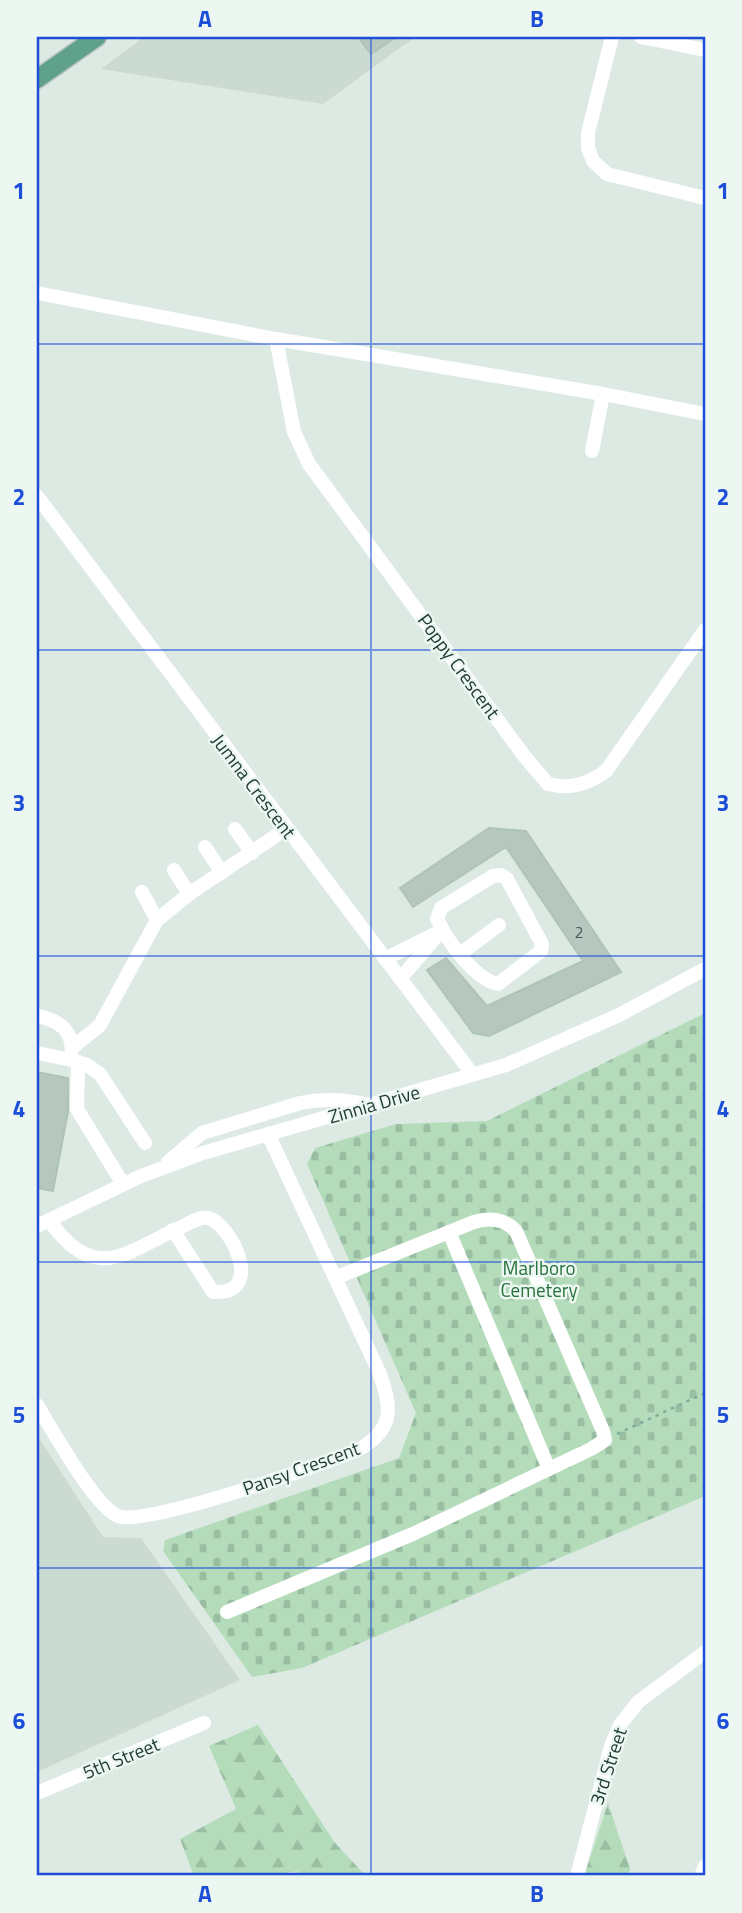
<svg xmlns="http://www.w3.org/2000/svg" width="742" height="1913" font-family="'Titillium Web',sans-serif">
<style>
.built{fill:#cbdad2}
.forest{fill:url(#forest-firs)}
.cemetery{fill:url(#cemetery-stones)}
.building{fill:#b5c7be;stroke:#afc3b9;stroke-width:2}
.lines{fill:none;stroke-linecap:round;stroke-linejoin:round}
.major-casing{stroke:#bcc4c1;stroke-width:21}
.path{stroke:#7caf9a;stroke-width:2.5;stroke-dasharray:3.5 5;stroke-linecap:butt}
.minor{stroke:#fff;stroke-width:14}
.major{stroke:#5fa18a;stroke-width:18}
.grid{fill:none;stroke:#1d4ed8;stroke-width:2;stroke-opacity:0.55}
.labels{text-anchor:middle;stroke-width:5;stroke-linejoin:round;paint-order:stroke}
.number-label{font-size:16px;fill:#445d54}
.street-label{font-size:19px;fill:#1e3a30;stroke:#edf7f1}
.park-label{font-size:19px;fill:#27723d;stroke:#edf7f1}
.neatline{fill:none;stroke:#1d4ed8;stroke-width:2.5}
.grid-label{font-size:23px;text-anchor:middle;font-weight:bold;fill:#1d4ed8}
</style>
<defs>
<pattern id="forest-firs" width="22" height="20" patternUnits="userSpaceOnUse" patternTransform="scale(1.75)"><rect width="22" height="20" fill="#b4dcbb"/><path d="M5 1l3.5 6h-7zM16 11l3.5 6h-7z" fill="#9abea1"/></pattern>
<pattern id="cemetery-stones" width="16" height="16" patternUnits="userSpaceOnUse" patternTransform="scale(1.75)"><rect width="16" height="16" fill="#b4dcbb"/><path d="M2 7V4a2 2 0 0 1 4 0v3zM10 15v-3a2 2 0 0 1 4 0v3z" fill="#9abea1"/></pattern>
</defs>
<rect width="100%" height="100%" fill="#ddeae3"/>
<g class="built">
<path d="M 144,37 L 415,37 L 323,104 L 101,69 Z"/>
<path d="M 37,1435 L 103,1537 L 141,1538 L 240,1680 L 37,1772 Z"/>
</g>
<g class="forest">
<path d="M 258,1725 L 335,1843 L 366,1876 L 296,1876 L 298,1871 L 268,1876 L 194,1876 L 180,1839 L 236,1809 L 209,1746 Z"/>
<path d="M 608,1803 L 630,1869 L 628,1876 L 584,1876 Z"/>
</g>
<path class="cemetery" d="M 705,1013 L 705,1496 L 302,1668 L 252,1677 L 163,1551 L 165,1540 L 399,1458 L 416,1413 L 307,1164 L 315,1148 L 396,1124 L 487,1121 Z"/>
<g class="building">
<path d="M 358,37 L 396,37 L 371,54 Z"/>
<path d="M 489,828 L 526,831 L 621,972 L 489,1036 L 473,1033 L 427,970 L 446,958 L 487,1006 L 583,961 L 506,847 L 413,907 L 400,888 Z"/>
<path d="M 37,1072 L 68,1078 L 68,1112 L 53,1191 L 37,1188 Z"/>
</g>
<g class="lines">
<defs>
<path id="major" d="M 37,79 L 97,37"/>
</defs>
<use href="#major" class="major-casing"/>
<path class="path" d="M 617,1434 L 705,1393"/>
<g class="minor">
<path d="M 612,37 L 588,133 L 588,148 L 593,161 L 607,174 L 705,198"/>
<path d="M 641,37 L 705,50"/>
<path d="M 37,293 L 276,339 L 603,394 L 705,414"/>
<path d="M 276,339 L 294,432 L 309,464 L 525,757 L 548,784 C 570,790 588,784 606,771 L 705,630"/>
<path d="M 592,451 L 603,394"/>
<path d="M 37,496 L 473,1075"/>
<path d="M 235,829 L 252,853"/>
<path d="M 205,847 L 222,873"/>
<path d="M 174,870 L 189,894"/>
<path d="M 501,875 L 507,879 L 542,944 L 541,951 L 498,984 C 474,979 447,940 437,919 L 441,908 L 493,876 Z"/>
<path d="M 142,892 L 157,920"/>
<path d="M 460,954 L 499,925"/>
<path d="M 385,959 L 435,934"/>
<path d="M 400,979 L 442,930"/>
<path d="M 37,1016 C 59,1020 75,1031 71,1056"/>
<path d="M 73,1047 L 100,1025 L 157,920 L 189,894 L 286,829"/>
<path d="M 37,1053 L 71,1060 L 87,1065 L 100,1074 L 145,1143"/>
<path d="M 78,1062 L 77,1109 L 123,1184"/>
<path d="M 168,1162 L 202,1133 L 300,1103 C 324,1098 345,1099 369,1105"/>
<path d="M 49,1220 C 95,1286 126,1252 183,1226 C 190,1223 200,1216 208,1218 C 229,1222 268,1295 213,1292 L 173,1230"/>
<path d="M 37,1226 L 141,1176 L 203,1153 L 506,1065 L 619,1015 L 705,969"/>
<path d="M 449,1232 L 549,1469"/>
<path d="M 37,1405 C 52,1429 94,1506 118,1516 C 146,1527 322,1464 358,1450 C 395,1429 392,1407 379,1372 L 268,1134"/>
<path d="M 227,1612 L 415,1533 L 591,1449 L 605,1440 L 603,1431 L 516,1231 C 505,1219 489,1217 474,1222 L 335,1278"/>
<path d="M 37,1793 L 204,1723"/>
<path d="M 577,1876 L 611,1746 L 620,1725 L 638,1702 L 705,1652"/>
<path d="M 701,1876 L 705,1866"/>
</g>
<use href="#major" class="major"/>
</g>
<path class="grid" d="M 371,37 L 371,1876M 37,344 L 705,344M 37,650 L 705,650M 37,956 L 705,956M 37,1262 L 705,1262M 37,1568 L 705,1568"/>
<g class="labels">
<g class="number-label">
<text x="579" y="938">2</text>
</g>
<g class="street-label">
<text transform="translate(459 666) rotate(54)" y="7">Poppy Crescent</text>
<text transform="translate(254 786) rotate(53)" y="7">Jumna Crescent</text>
<text transform="translate(374 1104) rotate(-16)" y="7">Zinnia Drive</text>
<text transform="translate(301 1468) rotate(-20)" y="7">Pansy Crescent</text>
<text transform="translate(121 1758) rotate(-22)" y="7">5th Street</text>
<text transform="translate(608 1766) rotate(-72)" y="7">3rd Street</text>
</g>
<g class="park-label">
<text x="539" y="1275">Marlboro<tspan x="539" dy="22">Cemetery</tspan></text>
</g>
</g>
<rect width="742" height="1913" fill="none" stroke="#edf7f1" stroke-width="77"/>
<rect x="38" y="38" width="666" height="1836" class="neatline"/>
<g class="grid-label">
<text x="205" y="27">A</text>
<text x="537" y="27">B</text>
<text x="19" y="199">1</text>
<text x="723" y="199">1</text>
<text x="19" y="505">2</text>
<text x="723" y="505">2</text>
<text x="19" y="811">3</text>
<text x="723" y="811">3</text>
<text x="19" y="1117">4</text>
<text x="723" y="1117">4</text>
<text x="19" y="1423">5</text>
<text x="723" y="1423">5</text>
<text x="19" y="1729">6</text>
<text x="723" y="1729">6</text>
<text x="205" y="1902">A</text>
<text x="537" y="1902">B</text>
</g>
</svg>
